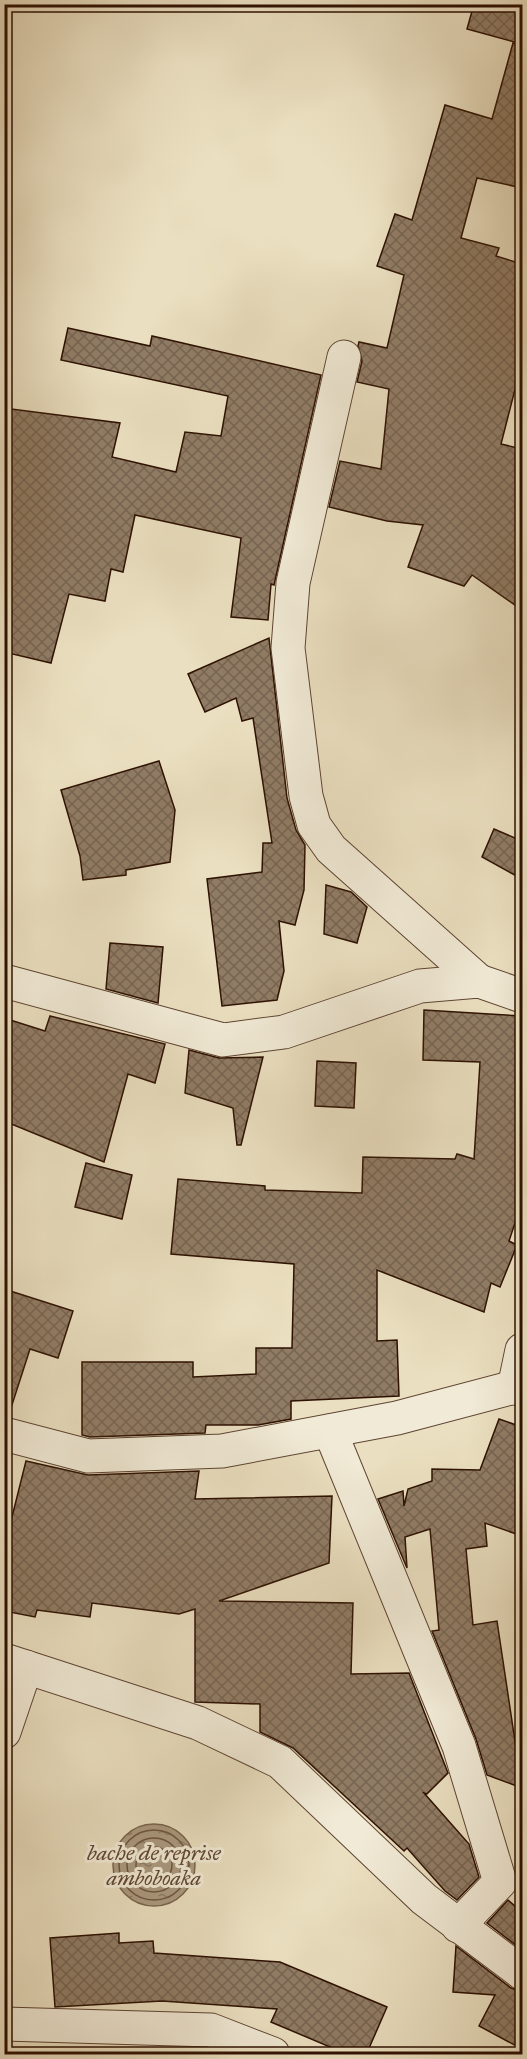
<svg xmlns="http://www.w3.org/2000/svg" width="527" height="2059" font-family="'IM FELL Great Primer',serif">
<style>
.water{fill:url(#water-ripples);stroke:#78634d;stroke-width:1.5}
.lines{fill:none;stroke-linecap:round;stroke-linejoin:round}
.shore{stroke:#6c5540;stroke-width:1.5}
.building{fill:url(#building-cross-hatch);stroke:#2e1102;stroke-width:1.5}
.street-casing{stroke:#5d4432;stroke-width:35}
.street{stroke:#f1ead6;stroke-width:33}
.labels{text-anchor:middle;stroke-width:6;stroke-linejoin:round;paint-order:stroke}
.water-label{font-size:22px;font-style:italic;fill:#604734;stroke:#f1ead6}
</style>
<defs>
<pattern id="water-ripples" width="26" height="14" patternUnits="userSpaceOnUse" patternTransform="scale(1.5)"><rect width="26" height="14" fill="#aa997f"/><path d="M2 4q2-2 4 0t4 0M15 11q2-2 4 0t4 0" fill="none" stroke="#8b7b66"/></pattern>
<pattern id="building-cross-hatch" width="8" height="8" patternUnits="userSpaceOnUse" patternTransform="scale(1.5)"><rect width="8" height="8" fill="#907c65"/><path d="M0 0l8 8M0 8l8-8" fill="none" stroke="#766451"/></pattern>
</defs>
<rect width="100%" height="100%" fill="#eadfc0"/>
<filter id="stains"><feTurbulence type="fractalNoise" baseFrequency=".00333" numOctaves="4"/><feColorMatrix values="0 0 0 0 .2 0 0 0 0 .09 0 0 0 0 .02 0 0 0 .5 -.17"/></filter>
<radialGradient id="worn" r=".72"><stop offset=".6" stop-color="#630" stop-opacity="0"/><stop offset="1" stop-color="#630" stop-opacity=".3"/></radialGradient>
<circle class="water" cx="154" cy="1865" r="41"/>
<g class="lines">
<g class="shore">
<circle cx="154" cy="1865" r="35"/>
<circle cx="154" cy="1865" r="27"/>
<circle cx="154" cy="1865" r="18"/>
</g>
</g>
<g class="building">
<path d="M 474,4 L 491,4 L 522,13 L 522,44 L 467,29 Z"/>
<path d="M 513,43 L 522,45 L 522,188 L 477,178 L 461,238 L 499,248 L 496,256 L 522,264 L 522,362 L 501,444 L 522,449 L 522,610 L 472,575 L 464,586 L 408,567 L 423,525 L 387,521 L 329,507 L 340,461 L 381,469 L 389,389 L 357,382 L 362,361 L 358,346 L 359,342 L 387,348 L 404,275 L 377,266 L 395,214 L 412,220 L 445,105 L 492,119 Z"/>
<path d="M 68,328 L 150,346 L 152,336 L 321,375 L 274,585 L 271,584 L 268,620 L 231,617 L 241,538 L 135,515 L 123,572 L 111,569 L 105,601 L 69,594 L 51,663 L 4,652 L 4,408 L 120,423 L 112,457 L 176,472 L 185,432 L 221,436 L 228,396 L 61,360 Z"/>
<path d="M 269,638 L 287,798 L 296,830 L 305,845 L 304,890 L 295,925 L 279,921 L 284,971 L 277,1000 L 222,1006 L 207,879 L 262,872 L 263,843 L 272,843 L 253,718 L 242,721 L 236,698 L 205,712 L 188,674 Z"/>
<path d="M 159,761 L 175,810 L 170,862 L 126,870 L 126,875 L 83,880 L 80,856 L 61,790 Z"/>
<path d="M 494,829 L 522,841 L 522,879 L 482,857 Z"/>
<path d="M 326,885 L 351,892 L 367,907 L 357,943 L 324,934 Z"/>
<path d="M 110,943 L 163,947 L 158,1003 L 106,989 Z"/>
<path d="M 424,1010 L 522,1016 L 522,1118 L 519,1174 L 522,1175 L 522,1202 L 509,1241 L 517,1245 L 500,1287 L 491,1283 L 484,1312 L 377,1270 L 377,1341 L 397,1340 L 399,1396 L 291,1401 L 291,1419 L 258,1425 L 206,1425 L 205,1433 L 90,1437 L 82,1435 L 82,1362 L 193,1362 L 193,1377 L 256,1374 L 256,1348 L 292,1348 L 294,1264 L 171,1254 L 178,1179 L 265,1186 L 265,1190 L 362,1193 L 363,1157 L 455,1159 L 457,1154 L 474,1159 L 480,1062 L 423,1060 Z"/>
<path d="M 50,1016 L 165,1044 L 155,1083 L 128,1074 L 104,1162 L 4,1121 L 4,1018 L 45,1031 Z"/>
<path d="M 189,1050 L 219,1058 L 263,1057 L 241,1145 L 237,1145 L 233,1108 L 185,1093 Z"/>
<path d="M 317,1061 L 356,1063 L 354,1108 L 315,1106 Z"/>
<path d="M 86,1163 L 132,1175 L 122,1219 L 75,1207 Z"/>
<path d="M 4,1289 L 73,1311 L 58,1358 L 30,1349 L 11,1408 L 4,1407 Z"/>
<path d="M 499,1419 L 522,1427 L 522,1536 L 485,1523 L 487,1546 L 466,1549 L 473,1625 L 497,1621 L 522,1788 L 487,1775 L 476,1739 L 432,1631 L 439,1630 L 430,1529 L 405,1537 L 407,1568 L 378,1499 L 403,1491 L 404,1506 L 408,1489 L 432,1481 L 432,1469 L 480,1470 Z"/>
<path d="M 26,1461 L 88,1475 L 199,1471 L 195,1499 L 332,1496 L 329,1563 L 219,1601 L 353,1603 L 351,1674 L 409,1673 L 448,1773 L 427,1794 L 424,1793 L 469,1844 L 479,1877 L 457,1900 L 445,1891 L 407,1848 L 404,1851 L 293,1748 L 260,1732 L 260,1704 L 195,1702 L 195,1609 L 179,1614 L 92,1603 L 90,1617 L 37,1610 L 35,1617 L 4,1611 L 4,1549 Z"/>
<path d="M 508,1900 L 522,1912 L 522,1950 L 487,1923 Z"/>
<path d="M 119,1933 L 119,1943 L 153,1941 L 154,1953 L 280,1962 L 387,2007 L 366,2055 L 349,2055 L 271,2022 L 277,2009 L 162,2001 L 55,2007 L 50,1938 Z"/>
<path d="M 456,1946 L 511,1988 L 522,1991 L 522,2049 L 479,2026 L 495,1995 L 453,1992 Z"/>
</g>
<g class="lines">
<defs>
<g id="street">
<path d="M 344,357 L 293,583 L 288,648 L 306,796 L 314,825 L 331,849 L 479,981"/>
<path d="M 4,981 L 223,1040 L 284,1032 L 420,986 L 479,981 L 522,996"/>
<path d="M 514,1388 L 522,1350"/>
<path d="M 330,1431 L 459,1746 L 500,1882 L 458,1926"/>
<path d="M 4,1434 L 88,1456 L 222,1451 L 397,1418 L 522,1385"/>
<path d="M 4,1660 L 198,1723 L 280,1762 L 424,1899 L 522,1973"/>
<path d="M 4,1732 L 26,1667"/>
<path d="M 4,2024 L 211,2030 L 273,2054"/>
</g>
</defs>
<use href="#street" class="street-casing"/>
<use href="#street" class="street"/>
</g>
<g class="labels">
<g class="water-label">
<text x="154" y="1860">bache de reprise<tspan x="154" dy="25">amboboaka</tspan></text>
</g>
</g>
<rect width="527" height="2059" fill="none" stroke="#eadfc0" stroke-width="24"/>
<rect x="6" y="6" width="515" height="2047" fill="none" stroke="#2e1102" stroke-width="3"/>
<rect x="12" y="12" width="503" height="2035" fill="none" stroke="#2e1102" stroke-width="1.5"/>
<rect width="100%" height="100%" filter="url(#stains)"/>
<rect width="100%" height="100%" fill="url(#worn)"/>
</svg>
